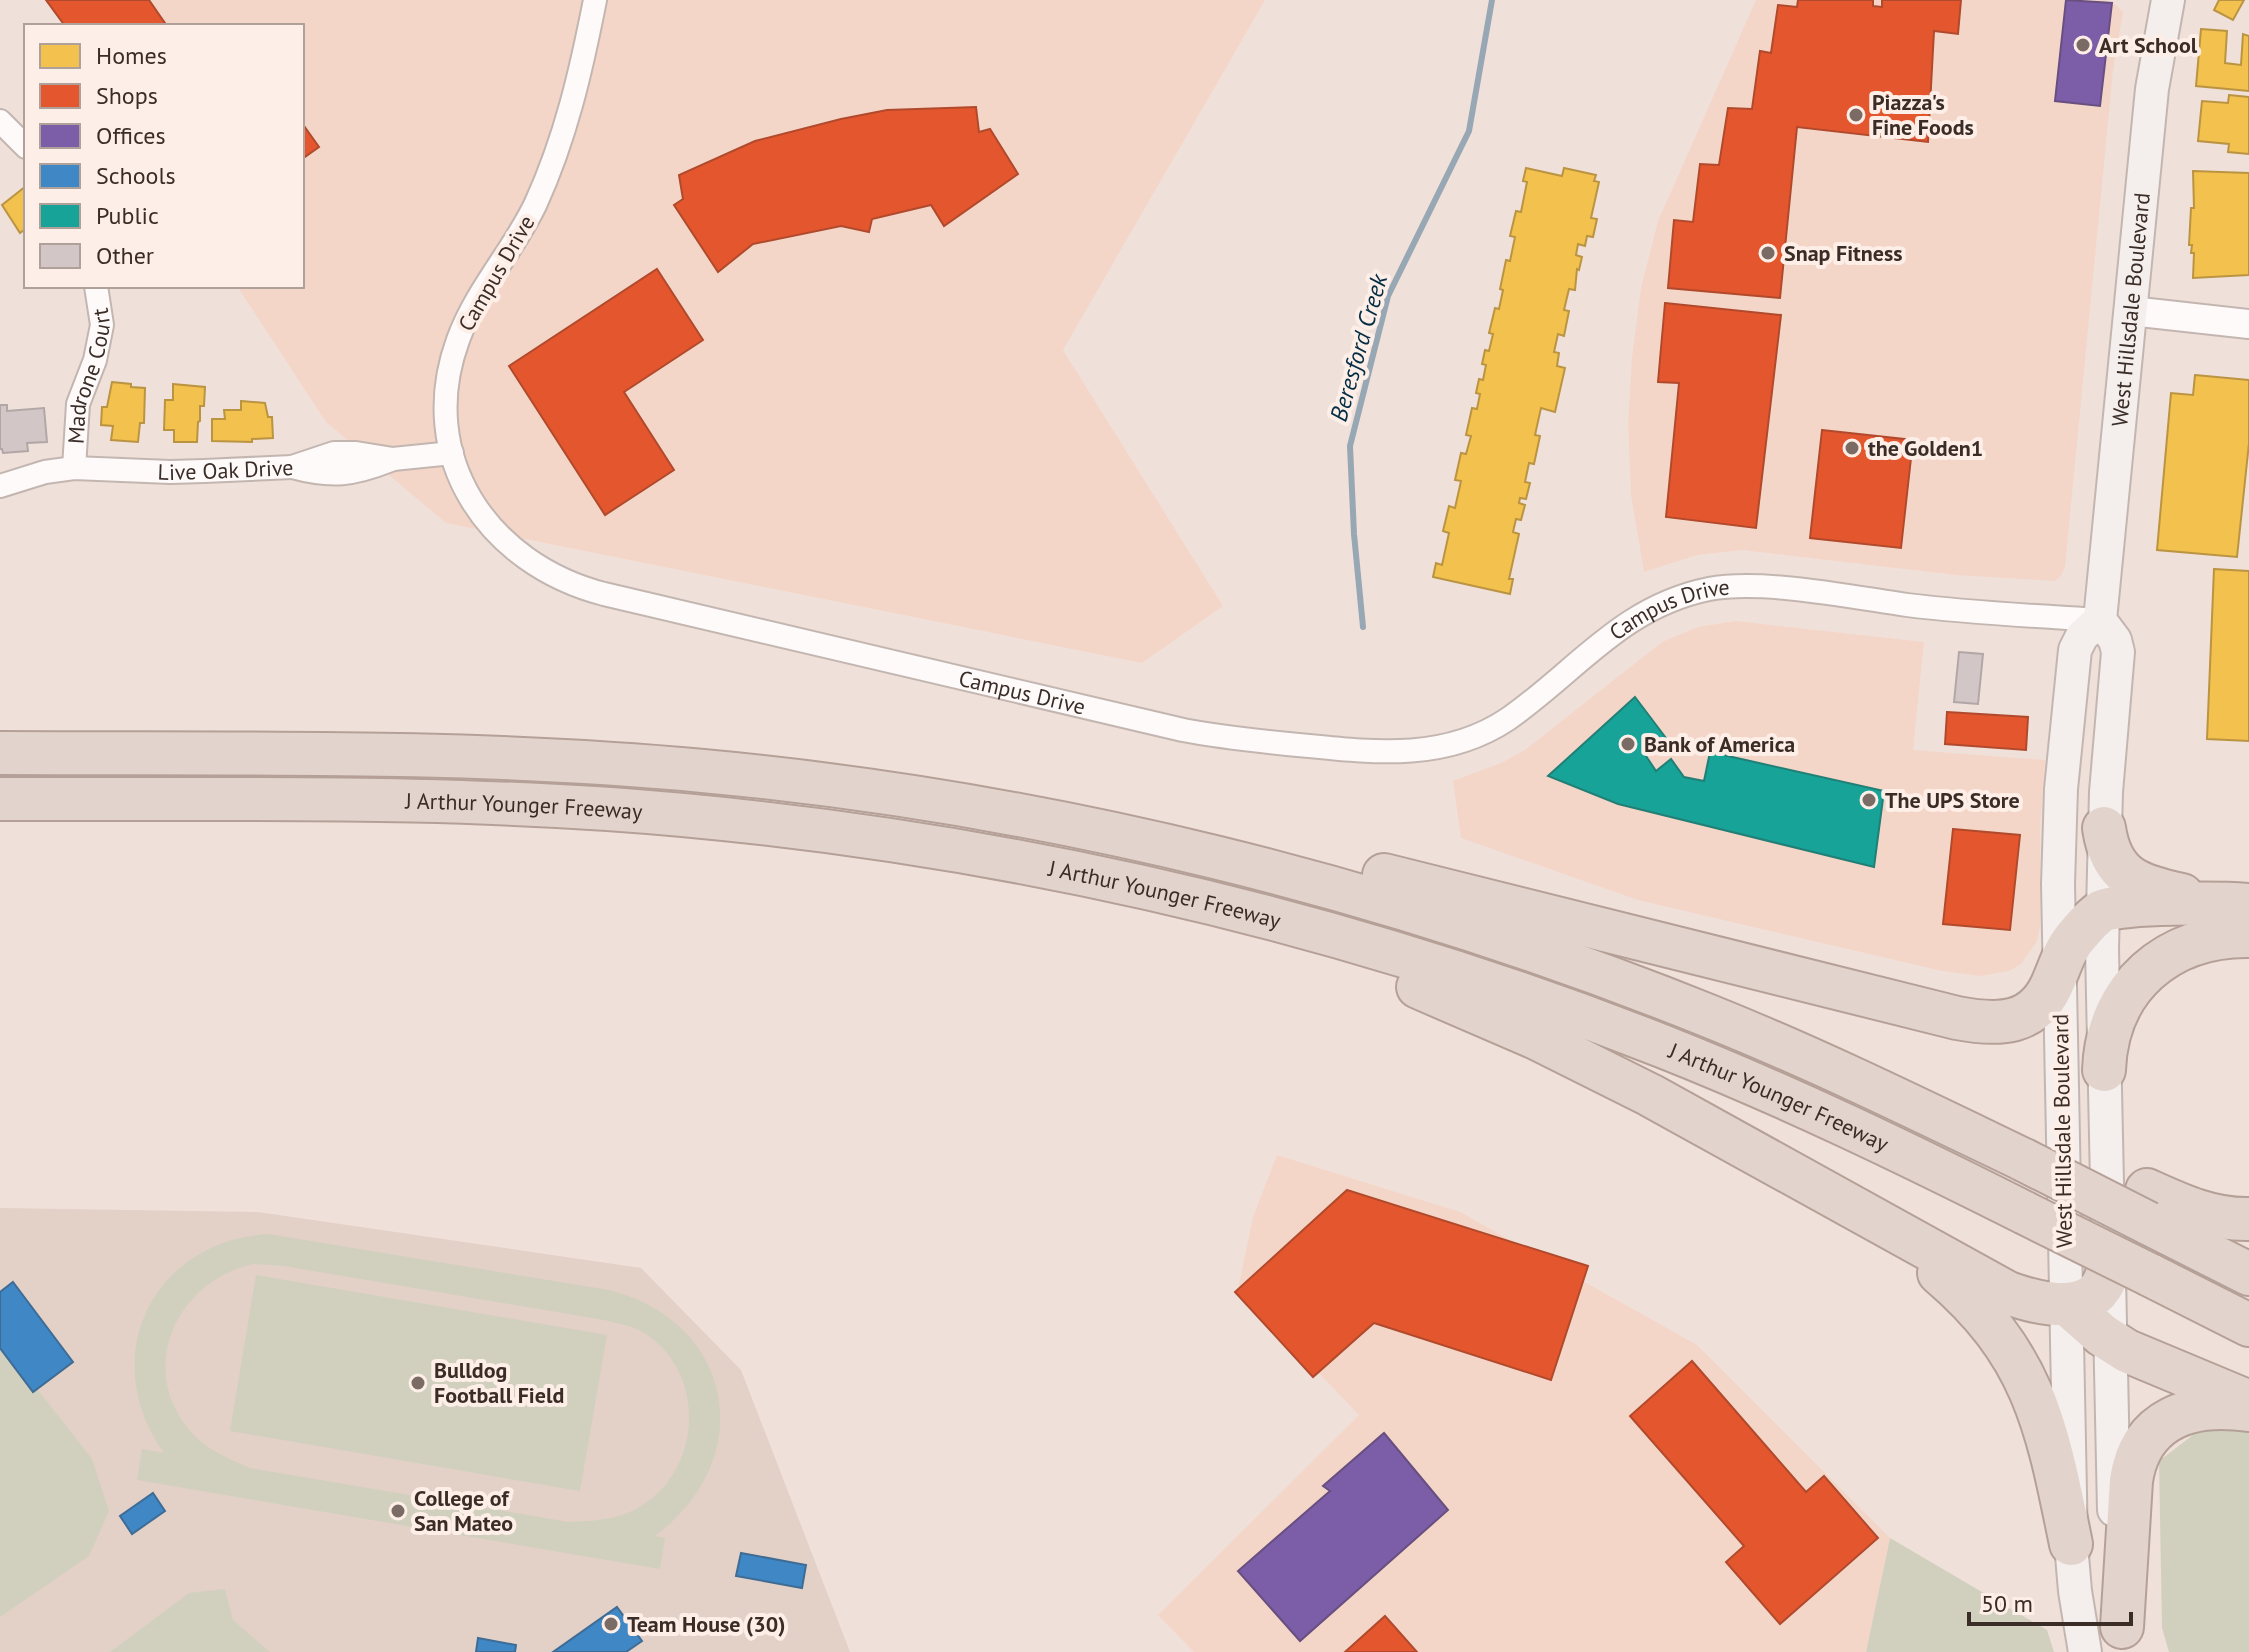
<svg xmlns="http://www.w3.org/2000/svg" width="2249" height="1652" font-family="'PT Sans',sans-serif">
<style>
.built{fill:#f4d6c8}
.education{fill:#e3d0c7}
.green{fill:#d1d0be;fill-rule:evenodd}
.homes{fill:#f2c14e;stroke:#bb9442;stroke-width:2}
.shops{fill:#e4572e;stroke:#b14a2c;stroke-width:2}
.offices{fill:#7b5ea7;stroke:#684f80;stroke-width:2}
.schools{fill:#3f88c5;stroke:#3e6c95;stroke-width:2}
.public{fill:#17a398;stroke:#227f76;stroke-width:2}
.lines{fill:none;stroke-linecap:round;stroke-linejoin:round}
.stream{stroke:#98a7b4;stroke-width:6}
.building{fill:#d2c6c7;stroke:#b2a6a7;stroke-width:2}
.minor-casing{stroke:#c3b6b1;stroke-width:26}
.tertiary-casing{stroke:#c3b6b1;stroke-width:32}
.secondary-casing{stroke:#c3b6b1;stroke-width:36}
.motorway-casing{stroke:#b5a097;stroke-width:46}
.minor{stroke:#fdfaf9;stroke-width:22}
.tertiary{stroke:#fdfaf9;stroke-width:28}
.secondary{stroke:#f4eeec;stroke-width:32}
.motorway{stroke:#e2d4cc;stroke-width:42}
.motorway-bridge-casing{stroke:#b5a097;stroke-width:46;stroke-linecap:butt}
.motorway-bridge{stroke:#e2d4cc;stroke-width:42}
.poi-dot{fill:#7a6b65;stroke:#fdeee7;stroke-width:3}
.labels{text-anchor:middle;stroke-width:8;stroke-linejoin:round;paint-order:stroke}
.poi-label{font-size:22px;font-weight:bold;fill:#3a2c26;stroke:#fdeee7;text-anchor:start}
.street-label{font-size:22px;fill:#3a2c26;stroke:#fdeee7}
.water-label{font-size:24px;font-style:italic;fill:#032d44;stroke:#fdeee7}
</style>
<rect width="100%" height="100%" fill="#f0e0da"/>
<g class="built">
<path d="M 49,0 L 1265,0 L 1063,350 L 1223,606 L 1142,663 L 446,523 L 326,422 L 237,286 L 302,286 L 302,26 L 66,26 Z"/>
<path d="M 1756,0 L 2105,0 L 2116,5 L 2123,12 L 2113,71 L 2065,567 L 2061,576 L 2055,581 L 1956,575 L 1742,550 L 1697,555 L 1644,572 L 1631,495 L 1628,423 L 1632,357 L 1641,288 L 1658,221 Z"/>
<path d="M 1736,621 L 1924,642 L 1913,750 L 2045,760 L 2040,829 L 2040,926 L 2037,941 L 2021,964 L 2009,971 L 1980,976 L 1942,971 L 1638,900 L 1461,838 L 1453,781 L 1501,763 L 1525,750 L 1662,642 L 1698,627 Z"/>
<path d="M 1277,1155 L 1460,1212 L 1697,1345 L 1890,1538 L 1866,1652 L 1194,1652 L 1158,1615 L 1359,1415 L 1238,1289 L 1253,1217 Z"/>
</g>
<path class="education" d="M 0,1208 L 258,1212 L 641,1268 L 741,1370 L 850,1652 L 0,1652 Z"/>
<g class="green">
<path d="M 268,1234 L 609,1290 C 735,1322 759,1458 655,1536 L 665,1538 L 660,1569 L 137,1480 L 142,1449 L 164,1453 C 96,1358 152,1241 268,1234 ZM 253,1264 L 284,1266 L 604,1320 C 616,1323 629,1325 639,1330 C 707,1367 704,1468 641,1506 C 619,1520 594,1521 569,1522 L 250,1468 C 230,1459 211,1452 196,1437 C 134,1375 173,1282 253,1264 Z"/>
<path d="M 256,1275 L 607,1335 L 580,1491 L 230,1431 Z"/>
<path d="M 0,1342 L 92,1459 L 109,1511 L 89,1556 L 0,1617 Z"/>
<path d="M 2215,1418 L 2249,1429 L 2249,1652 L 2169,1652 L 2162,1628 L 2159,1461 Z"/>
<path d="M 1890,1538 L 2047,1630 L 2054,1652 L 1866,1652 Z"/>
<path d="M 225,1589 L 233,1620 L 270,1652 L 110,1652 L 189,1593 Z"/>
</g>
<g class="homes">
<path d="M 2219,0 L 2244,0 L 2233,20 L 2214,10 Z"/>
<path d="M 2201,29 L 2227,31 L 2225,63 L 2241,65 L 2243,34 L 2249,36 L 2249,91 L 2196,86 Z"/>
<path d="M 2229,95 L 2249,97 L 2249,154 L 2228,152 L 2229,144 L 2198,141 L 2202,101 L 2228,103 Z"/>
<path d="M 1526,168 L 1562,176 L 1564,168 L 1596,175 L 1594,181 L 1599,182 L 1591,218 L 1597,219 L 1593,237 L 1587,236 L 1585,246 L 1578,244 L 1576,255 L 1582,257 L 1579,270 L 1577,269 L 1575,290 L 1569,289 L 1564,310 L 1569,311 L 1564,336 L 1558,334 L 1554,352 L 1559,353 L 1557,366 L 1565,368 L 1555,412 L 1541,408 L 1535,435 L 1540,436 L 1534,464 L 1529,463 L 1525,482 L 1530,483 L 1526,499 L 1520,498 L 1519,503 L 1525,505 L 1521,520 L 1516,519 L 1513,532 L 1519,534 L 1509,579 L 1513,579 L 1510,594 L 1433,577 L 1436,563 L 1442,565 L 1449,533 L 1443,531 L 1449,506 L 1455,508 L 1461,481 L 1455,480 L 1461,453 L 1466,454 L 1471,436 L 1466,435 L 1472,408 L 1477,409 L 1480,394 L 1476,393 L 1479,379 L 1483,380 L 1486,365 L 1482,364 L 1485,350 L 1489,351 L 1493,334 L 1489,333 L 1495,308 L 1499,309 L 1503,290 L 1500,289 L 1506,260 L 1510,261 L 1515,237 L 1510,236 L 1516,211 L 1521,212 L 1527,182 L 1523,181 Z"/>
<path d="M 2193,171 L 2249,173 L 2249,275 L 2193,278 L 2194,253 L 2191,253 L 2192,245 L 2189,245 L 2191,208 L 2194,208 Z"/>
<path d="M 26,186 L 26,234 L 24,230 L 20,233 L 2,205 Z"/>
<path d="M 2195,375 L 2249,380 L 2249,443 L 2237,557 L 2157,550 L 2171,393 L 2193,395 Z"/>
<path d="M 112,382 L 131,384 L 131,387 L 145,388 L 144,423 L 140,423 L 138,442 L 111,440 L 113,426 L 101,425 L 102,407 L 107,407 Z"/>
<path d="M 173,384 L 205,387 L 204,406 L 200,406 L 200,421 L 198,422 L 197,442 L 174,442 L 174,430 L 164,430 L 165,400 L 173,400 Z"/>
<path d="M 241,401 L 265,403 L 268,417 L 272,417 L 273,438 L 252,439 L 252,442 L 212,441 L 212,419 L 225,419 L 224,410 L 241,410 Z"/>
<path d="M 2214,569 L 2249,571 L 2249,741 L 2207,739 Z"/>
</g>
<g class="shops">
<path d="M 46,0 L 149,0 L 167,26 L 65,26 Z"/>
<path d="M 1798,0 L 1873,0 L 1873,6 L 1882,7 L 1882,0 L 1961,0 L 1958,34 L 1934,31 L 1928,142 L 1797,127 L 1780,298 L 1668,288 L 1674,220 L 1693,222 L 1700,164 L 1719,165 L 1728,108 L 1752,109 L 1760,51 L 1771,53 L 1778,5 L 1797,7 Z"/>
<path d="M 976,107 L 979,132 L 990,129 L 1018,174 L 944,226 L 931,205 L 872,219 L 869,232 L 841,226 L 753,244 L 718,272 L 674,205 L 683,199 L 679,175 L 755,141 L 841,119 L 887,110 Z"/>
<path d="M 302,123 L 319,147 L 302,159 Z"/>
<path d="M 657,269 L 703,340 L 624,392 L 674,470 L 605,515 L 509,366 Z"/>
<path d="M 1665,303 L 1781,315 L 1756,528 L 1666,517 L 1679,383 L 1658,382 Z"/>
<path d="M 1822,430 L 1913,440 L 1901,548 L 1810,538 Z"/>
<path d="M 1947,712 L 2028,717 L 2026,750 L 1945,744 Z"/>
<path d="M 1953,829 L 2020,835 L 2010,930 L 1943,924 Z"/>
<path d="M 1347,1190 L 1588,1266 L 1551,1380 L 1374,1323 L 1313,1377 L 1235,1292 Z"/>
<path d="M 1692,1361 L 1806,1492 L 1824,1476 L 1878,1538 L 1780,1624 L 1726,1562 L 1744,1546 L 1630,1416 Z"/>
<path d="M 1385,1616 L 1417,1652 L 1345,1652 Z"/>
</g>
<g class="offices">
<path d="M 2066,0 L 2112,3 L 2100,106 L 2055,101 Z"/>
<path d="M 1384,1433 L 1448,1510 L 1300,1641 L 1238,1571 L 1330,1491 L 1323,1486 Z"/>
</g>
<g class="schools">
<path d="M 13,1282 L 73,1362 L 33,1392 L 0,1348 L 0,1292 Z"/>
<path d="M 153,1493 L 165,1511 L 132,1534 L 120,1516 Z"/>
<path d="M 741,1553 L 806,1565 L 802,1588 L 736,1576 Z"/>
<path d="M 617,1607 L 642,1641 L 626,1652 L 553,1652 Z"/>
<path d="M 478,1638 L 516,1645 L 515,1652 L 476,1652 Z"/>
</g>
<path class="public" d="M 1635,697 L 1666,738 L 1646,756 L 1656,771 L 1671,759 L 1684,777 L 1704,781 L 1710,752 L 1884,791 L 1874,867 L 1618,804 L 1548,776 Z"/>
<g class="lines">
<path class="stream" d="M 1363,627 L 1354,534 L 1350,446 L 1388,296 L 1469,131 L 1492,0"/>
</g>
<g class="building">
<path d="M 0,405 L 7,405 L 7,411 L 44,408 L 47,442 L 27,443 L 28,451 L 3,453 L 2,449 L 0,449 Z"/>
<path d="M 1959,652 L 1983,654 L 1978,704 L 1954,702 Z"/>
</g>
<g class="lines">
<defs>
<g id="minor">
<path id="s1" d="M 595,0 C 581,71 566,137 536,203 C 514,250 476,290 458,340 C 415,457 488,564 604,594 L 1183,730 C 1224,738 1266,742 1309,746 C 1378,753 1447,760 1508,719 C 1577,671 1621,607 1709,589 C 1763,579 1851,597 1907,605 C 1971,613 2036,616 2100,620"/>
<path d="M 0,121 L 26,147"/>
<path d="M 292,467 C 332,478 353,475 391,460"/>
<path id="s2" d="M 74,468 L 78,404 L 95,360 L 102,325 L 96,286"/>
<path id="s3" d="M 0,486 L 45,472 L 74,468 L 170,472 L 204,471 L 292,467 L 334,453 L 356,453 L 393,459 L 452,453"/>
</g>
<path id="tertiary" d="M 2131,311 L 2249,324"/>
<g id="secondary">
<path id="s4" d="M 2114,1510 L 2102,949 L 2106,792 L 2118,652 L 2115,640 L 2100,620 L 2152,89 L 2168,0"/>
<path d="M 2085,1652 L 2075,1591 L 2071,1544 L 2058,884 L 2061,789 L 2075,650 L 2082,636 L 2100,620"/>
</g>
<g id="motorway">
<path d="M 0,753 C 234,754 469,749 703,771 C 1048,803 1388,887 1709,1016 C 1816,1059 1920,1110 2024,1160"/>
<path id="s5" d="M 0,799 C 227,800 456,794 683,815 C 1018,846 1349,923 1662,1046 C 1786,1095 1906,1153 2025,1213"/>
<path d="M 2104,828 C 2111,877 2138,886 2182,895"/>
<path d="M 1384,875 L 1957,1018 C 1999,1026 2036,1026 2054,980 C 2062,961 2065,948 2080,932 C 2086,925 2094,916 2102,911 C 2120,902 2225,903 2249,905"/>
<path d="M 1418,987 L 1536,1038 L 1650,1095 L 2008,1293 C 2047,1307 2107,1318 2109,1259"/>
<path d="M 2104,1070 C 2107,987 2168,935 2249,936"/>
<path d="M 2147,1190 C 2180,1205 2212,1220 2249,1219"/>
<path d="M 2148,1223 L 2249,1274"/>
<path d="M 1939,1273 C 2035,1355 2047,1426 2071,1544"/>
<path d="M 2150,1275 L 2249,1325"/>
<path d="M 2067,1304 L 2102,1335 L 2127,1351 L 2247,1401"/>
<path d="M 2122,1627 L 2131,1481 C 2140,1417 2192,1402 2249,1410"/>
</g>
</defs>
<use href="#minor" class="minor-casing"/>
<use href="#tertiary" class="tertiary-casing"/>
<use href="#secondary" class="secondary-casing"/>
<use href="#motorway" class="motorway-casing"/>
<use href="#minor" class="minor"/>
<use href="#tertiary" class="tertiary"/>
<use href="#secondary" class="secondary"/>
<use href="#motorway" class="motorway"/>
<defs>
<g id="motorway-bridge">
<path d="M 2024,1160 L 2148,1223"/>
<path d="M 2025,1213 L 2150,1275"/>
</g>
</defs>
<use href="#motorway-bridge" class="motorway-bridge-casing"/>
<use href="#motorway-bridge" class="motorway-bridge"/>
</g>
<g class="poi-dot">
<circle cx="2083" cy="45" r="8"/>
<circle cx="1856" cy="115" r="8"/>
<circle cx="1768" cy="253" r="8"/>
<circle cx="1852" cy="448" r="8"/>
<circle cx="1628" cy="744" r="8"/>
<circle cx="1869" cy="800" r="8"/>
<circle cx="418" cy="1383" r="8"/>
<circle cx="398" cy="1511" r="8"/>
<circle cx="611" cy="1624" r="8"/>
</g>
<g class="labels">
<g class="poi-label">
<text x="2099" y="53">Art School</text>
<text x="1872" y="110">Piazza's<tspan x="1872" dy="25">Fine Foods</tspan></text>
<text x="1784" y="261">Snap Fitness</text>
<text x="1868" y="456">the Golden1</text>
<text x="1644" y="752">Bank of America</text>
<text x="1885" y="808">The UPS Store</text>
<text x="434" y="1378">Bulldog<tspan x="434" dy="25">Football Field</tspan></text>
<text x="414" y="1506">College of<tspan x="414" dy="25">San Mateo</tspan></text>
<text x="627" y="1632">Team House (30)</text>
</g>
<g class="street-label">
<text transform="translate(496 273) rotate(-60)" y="8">Campus Drive</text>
<text dy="8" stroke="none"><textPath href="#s4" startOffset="1208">West Hillsdale Boulevard</textPath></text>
<text dy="8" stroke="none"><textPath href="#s2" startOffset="94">Madrone Court</textPath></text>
<text dy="8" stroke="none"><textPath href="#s3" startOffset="228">Live Oak Drive</textPath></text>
<text dy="8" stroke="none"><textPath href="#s1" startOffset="1828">Campus Drive</textPath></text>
<text dy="8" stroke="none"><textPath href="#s1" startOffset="1132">Campus Drive</textPath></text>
<text dy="8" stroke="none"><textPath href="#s5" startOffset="524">J Arthur Younger Freeway</textPath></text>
<text dy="8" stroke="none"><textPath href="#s5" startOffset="1172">J Arthur Younger Freeway</textPath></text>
<text dy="8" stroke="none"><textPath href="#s5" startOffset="1820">J Arthur Younger Freeway</textPath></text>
<text transform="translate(2062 1131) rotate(-91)" y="8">West Hillsdale Boulevard</text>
</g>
<g class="water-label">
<text transform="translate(1359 348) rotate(-74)" y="8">Beresford Creek</text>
</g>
</g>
<rect x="24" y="24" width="280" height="264" fill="#fdeee7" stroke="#afa09a" stroke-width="2"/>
<rect x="40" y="44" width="40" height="24" fill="#f2c14e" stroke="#afa09a" stroke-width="2"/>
<text x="96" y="64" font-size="24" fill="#3a2c26">Homes</text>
<rect x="40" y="84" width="40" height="24" fill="#e4572e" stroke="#afa09a" stroke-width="2"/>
<text x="96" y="104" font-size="24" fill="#3a2c26">Shops</text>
<rect x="40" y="124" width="40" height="24" fill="#7b5ea7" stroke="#afa09a" stroke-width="2"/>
<text x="96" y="144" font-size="24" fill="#3a2c26">Offices</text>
<rect x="40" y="164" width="40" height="24" fill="#3f88c5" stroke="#afa09a" stroke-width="2"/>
<text x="96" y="184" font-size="24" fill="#3a2c26">Schools</text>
<rect x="40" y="204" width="40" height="24" fill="#17a398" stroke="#afa09a" stroke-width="2"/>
<text x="96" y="224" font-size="24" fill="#3a2c26">Public</text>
<rect x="40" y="244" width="40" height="24" fill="#d2c6c7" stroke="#afa09a" stroke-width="2"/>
<text x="96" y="264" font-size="24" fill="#3a2c26">Other</text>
<path d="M1969 1612v12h162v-12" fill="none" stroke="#3a2c26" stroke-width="4"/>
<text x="1981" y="1612" font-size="24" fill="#3a2c26" stroke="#fdeee7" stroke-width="6" paint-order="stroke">50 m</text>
</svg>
